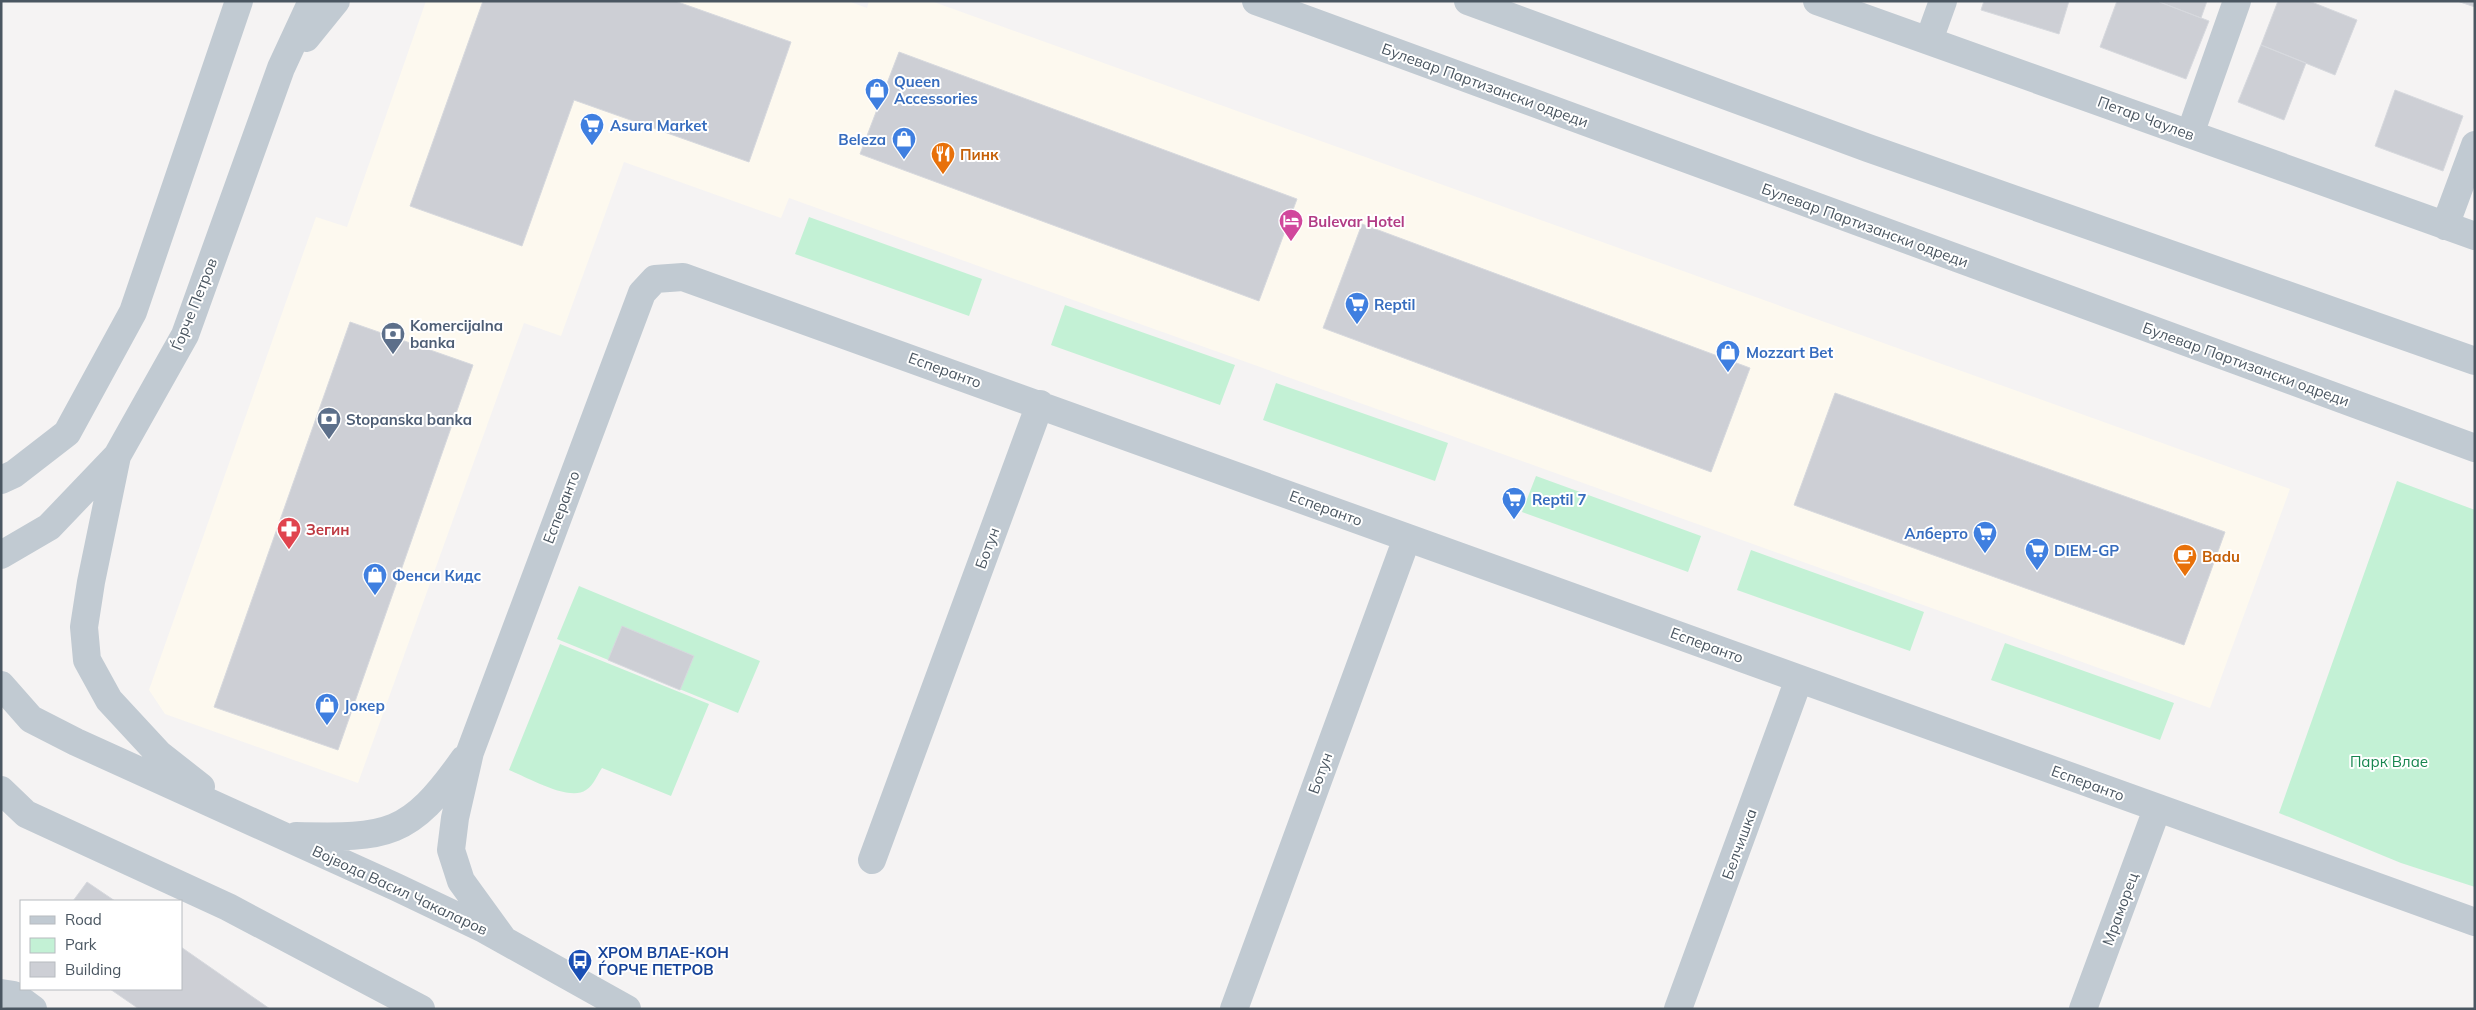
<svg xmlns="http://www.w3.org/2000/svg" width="2476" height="1010" font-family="Mulish,sans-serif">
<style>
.commercial{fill:#fdf9ef}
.green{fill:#c3f1d5}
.building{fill:#cdcfd5;stroke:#d7d9de}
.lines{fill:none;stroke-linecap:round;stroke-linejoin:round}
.minor{stroke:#c1cad2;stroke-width:28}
.labels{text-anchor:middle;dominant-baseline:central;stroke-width:4;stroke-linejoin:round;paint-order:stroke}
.shop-label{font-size:15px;font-weight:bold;fill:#366cbe;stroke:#fff;text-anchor:start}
.street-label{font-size:15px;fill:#4a5661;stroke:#fff}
.food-label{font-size:15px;font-weight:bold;fill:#c56008;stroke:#fff;text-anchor:start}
.hotel-label{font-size:15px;font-weight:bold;fill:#b23c85;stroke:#fff;text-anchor:start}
.service-label{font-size:15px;font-weight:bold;fill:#4e5e75;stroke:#fff;text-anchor:start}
.health-label{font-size:15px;font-weight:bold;fill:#be3a42;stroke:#fff;text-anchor:start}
.park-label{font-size:15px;fill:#17864f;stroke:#fff}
.transit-label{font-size:15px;font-weight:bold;fill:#164399;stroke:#fff;text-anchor:start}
</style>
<rect width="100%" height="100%" fill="#f5f3f3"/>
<!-- commercial -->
<path class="commercial" d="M 426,1 L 848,1 L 867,8 L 869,1 L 931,1 L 2290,489 L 2210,708 L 789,198 L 781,218 L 624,162 L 561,336 L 524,323 L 358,783 L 165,714 L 149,690 L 316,217 L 347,227 Z"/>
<!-- green -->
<path class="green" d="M 809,217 L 982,279 L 969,316 L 795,254 Z
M 1065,305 L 1235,365 L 1220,405 L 1051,345 Z
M 1276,383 L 1448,443 L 1435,481 L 1263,420 Z
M 1536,476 L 1701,536 L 1688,572 L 1522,512 Z
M 2397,481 L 2475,510 L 2475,887 L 2401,863 L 2279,813 Z
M 1751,550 L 1924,612 L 1910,651 L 1737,590 Z
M 579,586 L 760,661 L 738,713 L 557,639 Z
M 2005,643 L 2174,703 L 2160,740 L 1991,680 Z
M 560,644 L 709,704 L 671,796 L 602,768 C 597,775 594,785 586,790 C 569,802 527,777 509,770 Z"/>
<!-- building -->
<path class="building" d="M 483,1 L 675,1 L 791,42 L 749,162 L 574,100 L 522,246 L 410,206 Z
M 1984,1 L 2069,1 L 2059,34 L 1981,10 Z
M 2117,1 L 2157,1 L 2209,21 L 2186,79 L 2100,47 Z
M 2157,1 L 2207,1 L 2201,18 Z
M 2278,1 L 2309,1 L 2357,20 L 2335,75 L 2261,45 Z
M 2457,1 L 2475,1 L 2475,7 Z
M 2261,45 L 2306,63 L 2284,120 L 2238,102 Z
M 899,52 L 1297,199 L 1259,301 L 860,154 Z
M 2395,90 L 2463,116 L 2443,171 L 2375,146 Z
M 1362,224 L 1750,368 L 1711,472 L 1323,328 Z
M 350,322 L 473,365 L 338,750 L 214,707 Z
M 1835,393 L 2225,532 L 2184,645 L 1794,505 Z
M 622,626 L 694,656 L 680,690 L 608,660 Z
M 87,882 L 115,901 L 73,901 Z
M 181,947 L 270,1009 L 139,1009 L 110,989 L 181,989 Z"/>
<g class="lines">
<!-- minor -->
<path class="minor" d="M 1256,1 L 2475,448
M 1468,1 L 1868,148 L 2475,361
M 1817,1 L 2475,236
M 306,38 L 336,1
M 1929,40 L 1943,1
M 2190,134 L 2237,1
M 2445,226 L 2475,145
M 117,456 L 91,582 L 84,627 L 87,660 L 109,700 L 159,754 L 201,787
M 1,480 L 14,474 L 67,433 L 133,312 L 239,1
M 1,555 L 49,527 L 117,456 L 185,335 L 281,68 L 312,1
M 1,685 L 31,719 L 76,742 L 396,887 L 482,928 L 627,1009
M 1,790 L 26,814 L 228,907 L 421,1009
M 296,836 C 388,838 409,837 464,759
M 872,860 L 1040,404
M 503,939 L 461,881 L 451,850 L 455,818 L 470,752 L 642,293 L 655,279 L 683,277 L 2475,922
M 1,993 L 14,995 L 33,1009
M 1234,1009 L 1407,538
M 1678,1009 L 1799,679
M 2083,1009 L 2157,809"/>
</g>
<!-- icons -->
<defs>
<symbol id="shop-pin" viewBox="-11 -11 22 30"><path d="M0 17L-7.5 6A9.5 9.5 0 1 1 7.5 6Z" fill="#3f7fe0" stroke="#fff"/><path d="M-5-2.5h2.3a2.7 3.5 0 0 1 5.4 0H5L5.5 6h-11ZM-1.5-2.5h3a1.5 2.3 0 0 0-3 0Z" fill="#fff"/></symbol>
<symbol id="supermarket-pin" viewBox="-11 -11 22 30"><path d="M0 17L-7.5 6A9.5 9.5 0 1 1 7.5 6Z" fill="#3f7fe0" stroke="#fff"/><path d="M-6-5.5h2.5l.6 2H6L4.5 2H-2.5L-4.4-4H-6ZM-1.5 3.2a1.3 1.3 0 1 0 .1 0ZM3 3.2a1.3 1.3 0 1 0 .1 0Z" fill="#fff"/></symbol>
<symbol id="restaurant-pin" viewBox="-11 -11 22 30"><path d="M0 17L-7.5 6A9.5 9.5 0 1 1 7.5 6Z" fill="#e8710a" stroke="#fff"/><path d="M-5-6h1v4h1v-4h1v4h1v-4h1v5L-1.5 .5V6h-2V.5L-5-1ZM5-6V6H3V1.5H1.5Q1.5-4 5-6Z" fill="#fff"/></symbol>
<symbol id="hotel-pin" viewBox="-11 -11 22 30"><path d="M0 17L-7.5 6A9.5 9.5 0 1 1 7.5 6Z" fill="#d1479c" stroke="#fff"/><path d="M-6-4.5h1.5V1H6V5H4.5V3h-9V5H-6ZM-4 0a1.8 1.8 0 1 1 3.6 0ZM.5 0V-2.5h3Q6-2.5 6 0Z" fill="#fff"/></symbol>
<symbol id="bank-pin" viewBox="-11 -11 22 30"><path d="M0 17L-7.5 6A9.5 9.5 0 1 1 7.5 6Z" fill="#5c6f8a" stroke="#fff"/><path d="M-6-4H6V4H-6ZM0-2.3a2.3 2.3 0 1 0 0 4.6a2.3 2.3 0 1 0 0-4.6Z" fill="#fff"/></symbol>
<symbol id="pharmacy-pin" viewBox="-11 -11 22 30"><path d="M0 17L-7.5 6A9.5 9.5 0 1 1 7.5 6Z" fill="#e0444e" stroke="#fff"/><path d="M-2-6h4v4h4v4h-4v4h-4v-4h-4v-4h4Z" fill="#fff"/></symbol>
<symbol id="cafe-pin" viewBox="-11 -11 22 30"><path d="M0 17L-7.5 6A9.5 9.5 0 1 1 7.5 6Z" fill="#e8710a" stroke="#fff"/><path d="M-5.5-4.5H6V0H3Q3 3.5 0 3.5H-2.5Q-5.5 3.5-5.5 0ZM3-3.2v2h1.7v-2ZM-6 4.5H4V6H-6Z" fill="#fff"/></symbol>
<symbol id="bus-pin" viewBox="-11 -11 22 30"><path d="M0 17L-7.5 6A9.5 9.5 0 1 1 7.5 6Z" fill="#1a4fb4" stroke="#fff"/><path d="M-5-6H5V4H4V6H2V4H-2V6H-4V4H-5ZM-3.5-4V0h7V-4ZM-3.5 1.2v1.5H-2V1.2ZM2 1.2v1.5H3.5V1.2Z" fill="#fff"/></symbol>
</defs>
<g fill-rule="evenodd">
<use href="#shop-pin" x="863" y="76" width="28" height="38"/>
<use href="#supermarket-pin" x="578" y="111" width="28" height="38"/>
<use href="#shop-pin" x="890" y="125" width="28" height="38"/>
<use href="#restaurant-pin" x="929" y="140" width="28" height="38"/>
<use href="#hotel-pin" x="1277" y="207" width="28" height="38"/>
<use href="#supermarket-pin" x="1343" y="290" width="28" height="38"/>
<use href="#bank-pin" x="379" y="320" width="28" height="38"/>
<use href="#shop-pin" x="1714" y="338" width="28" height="38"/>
<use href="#bank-pin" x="315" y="405" width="28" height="38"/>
<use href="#supermarket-pin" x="1500" y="485" width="28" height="38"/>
<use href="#pharmacy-pin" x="275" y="515" width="28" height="38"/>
<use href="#supermarket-pin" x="1971" y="519" width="28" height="38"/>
<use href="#supermarket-pin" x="2023" y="536" width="28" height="38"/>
<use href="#cafe-pin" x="2171" y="542" width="28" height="38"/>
<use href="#shop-pin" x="361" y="561" width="28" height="38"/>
<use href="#shop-pin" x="313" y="691" width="28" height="38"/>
<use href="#bus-pin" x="566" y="947" width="28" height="38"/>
</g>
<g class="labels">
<!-- shop labels -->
<g class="shop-label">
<text x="894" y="81">Queen<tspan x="894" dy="17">Accessories</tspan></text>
<text x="610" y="125">Asura Market</text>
<text x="886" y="139" text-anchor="end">Beleza</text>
<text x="1374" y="304">Reptil</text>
<text x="1746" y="352">Mozzart Bet</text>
<text x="1532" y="499">Reptil 7</text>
<text x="1968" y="533" text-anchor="end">Алберто</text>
<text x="2054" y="550">DIEM-GP</text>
<text x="392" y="575">Фенси Кидс</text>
<text x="344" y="705">Јокер</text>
</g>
<!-- street labels -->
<g class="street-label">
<text transform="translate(1485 85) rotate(20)">Булевар Партизански одреди</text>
<text transform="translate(2146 118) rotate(20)">Петар Чаулев</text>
<text transform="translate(1865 225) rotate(20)">Булевар Партизански одреди</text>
<text transform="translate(194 304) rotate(-68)">Ѓорче Петров</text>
<text transform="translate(2246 364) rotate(20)">Булевар Партизански одреди</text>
<text transform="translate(945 370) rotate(20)">Есперанто</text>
<text transform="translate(561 507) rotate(-69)">Есперанто</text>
<text transform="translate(1326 508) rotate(20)">Есперанто</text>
<text transform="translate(987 548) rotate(-70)">Ботун</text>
<text transform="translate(1707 645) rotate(20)">Есперанто</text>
<text transform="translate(1320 773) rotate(-70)">Ботун</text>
<text transform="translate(2088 783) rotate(20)">Есперанто</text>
<text transform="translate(1739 844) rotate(-70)">Белчишка</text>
<text transform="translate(400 890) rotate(25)">Војвода Васил Чакаларов</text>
<text transform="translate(2120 909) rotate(-70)">Мраморец</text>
</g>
<!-- food labels -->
<g class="food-label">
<text x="960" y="154">Пинк</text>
<text x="2202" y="556">Badu</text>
</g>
<!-- hotel labels -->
<g class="hotel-label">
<text x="1308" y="221">Bulevar Hotel</text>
</g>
<!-- service labels -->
<g class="service-label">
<text x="410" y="325">Komercijalna<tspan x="410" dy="17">banka</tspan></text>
<text x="346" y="419">Stopanska banka</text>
</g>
<!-- health labels -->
<g class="health-label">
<text x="306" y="529">Зегин</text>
</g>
<!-- park labels -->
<g class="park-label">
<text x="2389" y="761">Парк Влае</text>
</g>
<!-- transit labels -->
<g class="transit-label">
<text x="598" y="952">ХРОМ ВЛАЕ-КОН<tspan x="598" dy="17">ЃОРЧЕ ПЕТРОВ</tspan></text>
</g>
</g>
<!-- border -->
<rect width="2476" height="1010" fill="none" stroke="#4a5661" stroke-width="5"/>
<!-- legend -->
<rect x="20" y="900" width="162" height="90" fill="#ffffff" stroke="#b7bbc0"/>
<rect x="30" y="916" width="25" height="8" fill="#c1cad2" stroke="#b7bbc0"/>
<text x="65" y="925" font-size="15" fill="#4a5661">Road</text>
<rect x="30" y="938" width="25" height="15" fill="#c3f1d5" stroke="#b7bbc0"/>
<text x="65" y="950" font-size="15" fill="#4a5661">Park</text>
<rect x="30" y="962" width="25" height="15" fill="#cdcfd5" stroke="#b7bbc0"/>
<text x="65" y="975" font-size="15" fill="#4a5661">Building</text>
</svg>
